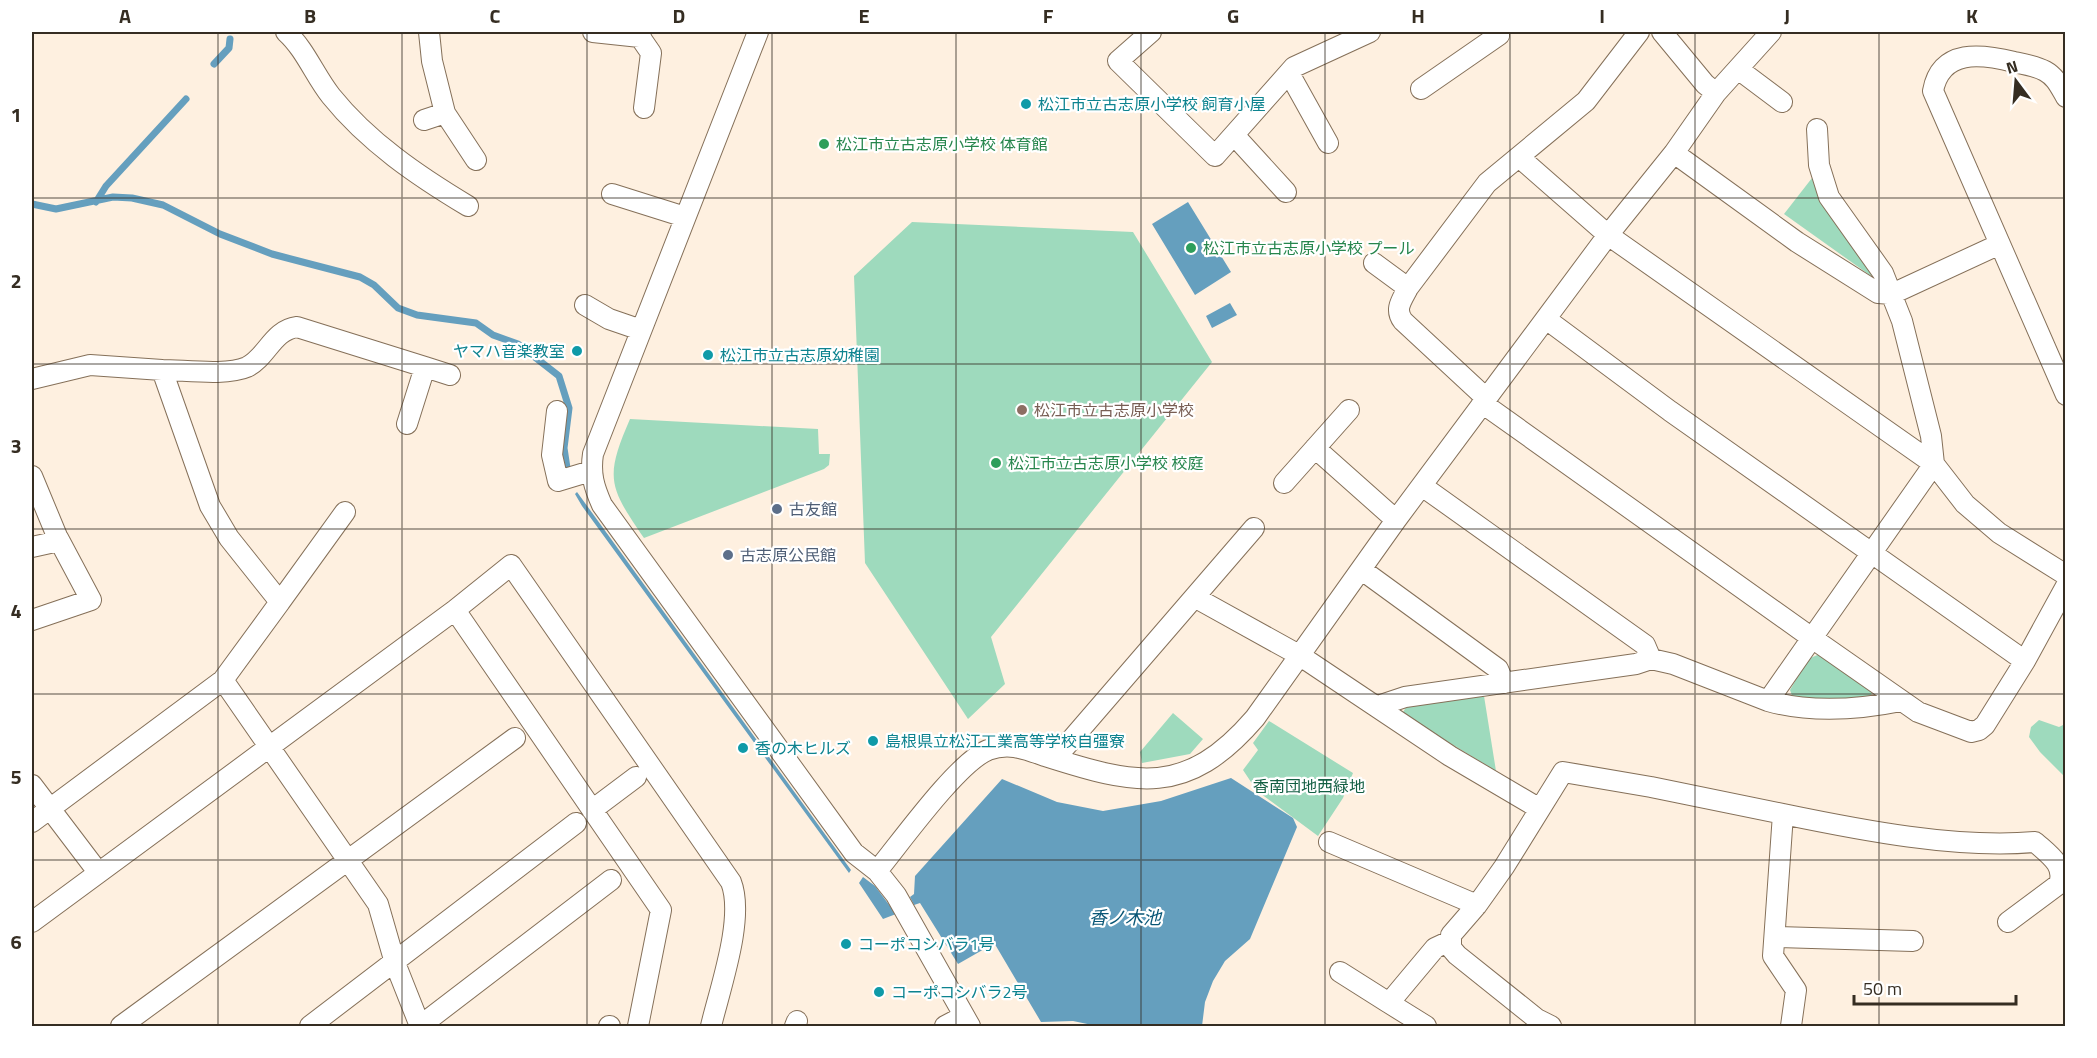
<svg xmlns="http://www.w3.org/2000/svg" width="2097" height="1058" font-family="'Titillium Web','Noto Sans JP',sans-serif">
<style>
.green{fill:#9edabd}
.water{fill:#659fbe}
.lines{fill:none;stroke-linecap:round;stroke-linejoin:round}
.stream{stroke:#659fbe;stroke-width:7}
.street-casing{stroke:#857059;stroke-width:22}
.street{stroke:#fff;stroke-width:20}
.grid{fill:none;stroke:#352d22;stroke-width:1.5;stroke-opacity:0.55}
.culture-dot{fill:#0f9aa8;stroke:#fff;stroke-width:2}
.leisure-dot{fill:#2e9e5b;stroke:#fff;stroke-width:2}
.education-dot{fill:#8d6e63;stroke:#fff;stroke-width:2}
.service-dot{fill:#5c6f8a;stroke:#fff;stroke-width:2}
.labels{text-anchor:middle;dominant-baseline:central;stroke-width:4.5;stroke-linejoin:round;paint-order:stroke}
.culture-label{font-size:16px;fill:#0d838f;stroke:#fff;text-anchor:start}
.leisure-label{font-size:16px;fill:#27864d;stroke:#fff;text-anchor:start}
.education-label{font-size:16px;fill:#785e54;stroke:#fff;text-anchor:start}
.service-label{font-size:16px;fill:#4e5e75;stroke:#fff;text-anchor:start}
.park-label{font-size:16px;fill:#135f43;stroke:#fff}
.water-label{font-size:18px;font-style:italic;fill:#095676;stroke:#fff}
.neatline{fill:none;stroke:#352d22;stroke-width:2}
.grid-label{font-size:20px;text-anchor:middle;font-weight:bold;fill:#352d22}
</style>
<rect width="100%" height="100%" fill="#fef0e0"/>
<!-- green -->
<path class="green" d="M 1812,178 L 1819,198 L 1876,271 L 1871,276 L 1784,214 Z
M 912,222 L 1133,232 L 1212,362 L 991,637 L 1005,684 L 968,719 L 865,563 L 854,276 Z
M 630,419 L 818,429 L 819,454 L 830,454 L 829,465 L 824,469 L 644,538 C 608,486 605,477 630,419 Z
M 1822,653 L 1873,689 L 1870,699 L 1794,701 L 1790,690 L 1808,659 Z
M 1484,696 L 1496,771 L 1402,714 L 1406,707 Z
M 1173,713 L 1203,739 L 1190,754 L 1142,763 L 1140,752 Z
M 2039,720 L 2059,727 L 2065,724 L 2065,777 L 2040,752 L 2029,737 L 2031,727 Z
M 1269,721 L 1353,773 L 1343,798 L 1318,836 L 1257,791 L 1243,770 L 1258,750 L 1253,743 Z"/>
<!-- water -->
<path class="water" d="M 1188,202 L 1231,272 L 1195,295 L 1152,224 Z
M 1230,303 L 1237,315 L 1212,328 L 1206,316 Z
M 577,492 L 851,870 L 849,873 L 582,506 L 575,494 Z
M 1231,778 L 1293,818 L 1297,827 L 1250,939 L 1225,961 L 1213,981 L 1205,1002 L 1202,1026 L 1097,1026 L 1073,1021 L 1041,1022 L 996,946 L 993,944 L 958,964 L 920,903 L 914,905 L 910,897 L 914,894 L 915,876 L 1002,779 L 1057,802 L 1103,811 L 1161,801 Z
M 863,877 L 875,886 L 896,914 L 883,919 L 859,883 Z"/>
<g class="lines">
<!-- stream -->
<path class="stream" d="M 214,64 L 229,48 L 230,39
M 96,202 L 106,186 L 186,99
M 32,204 L 56,209 L 113,197 L 132,198 L 163,205 L 220,234 L 272,254 L 360,277 L 374,285 L 398,308 L 417,315 L 476,323 L 493,335 L 518,344 L 559,376 L 569,408 L 564,448 L 567,468"/>
<defs>
<path id="street" d="M 286,32 C 305,49 315,76 331,96 C 368,142 418,176 468,206
M 429,32 L 432,61 L 445,113 L 476,160
M 593,32 L 640,37 L 641,32
M 758,32 L 593,454 C 590,474 594,487 602,505 L 854,853 L 877,871 L 896,895 L 970,1026
M 1151,32 L 1118,61 L 1215,156 L 1294,67 L 1370,32
M 1662,32 L 1705,84 L 1716,93
M 640,37 L 651,53 L 644,108
M 1738,69 L 1782,102
M 1289,73 L 1328,143
M 1421,89 L 1499,35 L 1498,32
M 2066,97 C 2060,87 2056,77 2045,71 C 2036,66 2024,64 2014,62 C 1982,54 1941,48 1933,91 L 2066,395
M 424,120 L 445,113
M 1817,129 L 1819,165 L 1829,197 L 1883,273 L 1902,321 L 1931,436 L 1934,464 L 1812,638 L 1918,712 L 1971,732 L 1979,730 L 1985,725 L 2025,661
M 1234,135 L 1286,192
M 1674,153 L 1797,242 L 1878,293 L 1892,294 L 2000,244
M 1519,157 L 1608,235 L 1934,464 L 1965,504 L 1999,533 L 2066,575
M 612,194 L 685,217
M 1374,263 L 1408,288
M 585,305 L 609,319 L 641,330
M 1546,319 L 1670,411 L 2025,661 L 2066,586
M 425,367 L 450,375
M 162,370 C 184,370 227,376 247,367 C 267,357 273,330 297,327 L 425,367 L 407,424
M 32,379 L 90,365 L 162,370 L 210,506 L 229,538 L 280,602 L 223,680 L 378,904 L 395,963 L 420,1026
M 1486,398 L 1403,321 C 1394,309 1402,300 1408,288 L 1487,183 L 1586,101 L 1639,32
M 1482,403 L 1812,638 L 1768,701 C 1811,713 1857,710 1901,701
M 557,411 L 552,455 L 558,481 L 591,471
M 1315,448 L 1396,520
M 32,476 L 59,541 L 32,547
M 1284,483 L 1349,410
M 1422,486 L 1645,645 L 1651,659
M 1362,570 L 1498,669 L 1504,683
M 1196,598 L 1299,655 L 1450,756 L 1540,809
M 280,602 L 345,512
M 455,610 L 661,910 L 638,1026
M 32,620 L 91,600 L 58,538
M 1378,706 L 1405,697 L 1636,664 L 1651,659 L 1673,664 L 1768,701
M 1065,747 L 1254,528
M 32,785 L 98,872
M 592,810 L 636,777
M 32,822 L 223,680
M 1329,842 L 1477,905
M 877,871 C 901,842 957,763 988,750 C 1009,742 1025,749 1045,756 C 1136,785 1186,798 1255,718 L 1396,520 L 1608,235 L 1674,153 L 1716,93 L 1771,32
M 32,922 L 455,610 L 511,565 L 731,882 C 745,918 720,988 711,1026
M 1775,937 L 1913,941
M 1340,972 L 1389,1003
M 121,1026 L 515,738
M 310,1026 L 576,823
M 420,1026 L 611,880
M 609,1026 L 610,1026
M 795,1026 L 797,1021
M 945,1026 L 964,1016
M 1426,1026 L 1389,1003 L 1435,948 L 1450,941
M 1551,1026 L 1537,1019 L 1457,955 L 1451,948 L 1451,935 L 1477,905 L 1504,867 L 1563,772 L 1651,787 L 1783,814
M 1791,1026 L 1796,990 L 1773,956 L 1783,814 C 1860,830 1957,849 2035,842 C 2048,854 2066,865 2059,884 L 2008,922"/>
</defs>
<!-- street casing -->
<use href="#street" class="street-casing"/>
<!-- street -->
<use href="#street" class="street"/>
</g>
<!-- grid -->
<path class="grid" d="M 218,32 L 218,1026M 402,32 L 402,1026M 587,32 L 587,1026M 772,32 L 772,1026M 956,32 L 956,1026M 1141,32 L 1141,1026M 1325,32 L 1325,1026M 1510,32 L 1510,1026M 1695,32 L 1695,1026M 1879,32 L 1879,1026M 32,198 L 2066,198M 32,364 L 2066,364M 32,529 L 2066,529M 32,694 L 2066,694M 32,860 L 2066,860"/>
<!-- markers -->
<g class="culture-dot">
<circle cx="1026" cy="104" r="6"/>
<circle cx="577" cy="351" r="6"/>
<circle cx="708" cy="355" r="6"/>
<circle cx="873" cy="741" r="6"/>
<circle cx="743" cy="748" r="6"/>
<circle cx="846" cy="944" r="6"/>
<circle cx="879" cy="992" r="6"/>
</g>
<g class="leisure-dot">
<circle cx="824" cy="144" r="6"/>
<circle cx="1191" cy="248" r="6"/>
<circle cx="996" cy="463" r="6"/>
</g>
<circle class="education-dot" cx="1022" cy="410" r="6"/>
<g class="service-dot">
<circle cx="777" cy="509" r="6"/>
<circle cx="728" cy="555" r="6"/>
</g>
<g class="labels">
<!-- culture labels -->
<g class="culture-label">
<text x="1038" y="104">松江市立古志原小学校 飼育小屋</text>
<text x="565" y="351" text-anchor="end">ヤマハ音楽教室</text>
<text x="720" y="355">松江市立古志原幼稚園</text>
<text x="885" y="741">島根県立松江工業高等学校自彊寮</text>
<text x="755" y="748">香の木ヒルズ</text>
<text x="858" y="944">コーポコシバラ1号</text>
<text x="891" y="992">コーポコシバラ2号</text>
</g>
<!-- leisure labels -->
<g class="leisure-label">
<text x="836" y="144">松江市立古志原小学校 体育館</text>
<text x="1203" y="248">松江市立古志原小学校 プール</text>
<text x="1008" y="463">松江市立古志原小学校 校庭</text>
</g>
<!-- education labels -->
<g class="education-label">
<text x="1034" y="410">松江市立古志原小学校</text>
</g>
<!-- service labels -->
<g class="service-label">
<text x="789" y="509">古友館</text>
<text x="740" y="555">古志原公民館</text>
</g>
<!-- park labels -->
<g class="park-label">
<text x="1309" y="786">香南団地西緑地</text>
</g>
<!-- water labels -->
<g class="water-label">
<text x="1125" y="917">香ノ木池</text>
</g>
</g>
<!-- border -->
<rect width="2097" height="1058" fill="none" stroke="#ffffff" stroke-width="66"/>
<!-- north arrow -->
<g transform="translate(2016 81) rotate(344)" stroke="#ffffff" stroke-width="4.5" paint-order="stroke">
<path d="M0-4.5L10 22L0 15L-10 22Z" fill="#352d22"/>
<text y="-9" font-size="16" font-weight="bold" text-anchor="middle" fill="#352d22">N</text>
</g>
<!-- scale -->
<path d="M1854 995v9h162v-9" fill="none" stroke="#352d22" stroke-width="3"/>
<text x="1863" y="995" font-size="18" fill="#352d22" stroke="#ffffff" stroke-width="4.5" paint-order="stroke">50 m</text>
<rect x="33" y="33" width="2031" height="992" class="neatline"/>
<g class="grid-label">
<text x="125" y="23">A</text>
<text x="310" y="23">B</text>
<text x="495" y="23">C</text>
<text x="679" y="23">D</text>
<text x="864" y="23">E</text>
<text x="1048" y="23">F</text>
<text x="1233" y="23">G</text>
<text x="1418" y="23">H</text>
<text x="1602" y="23">I</text>
<text x="1787" y="23">J</text>
<text x="1972" y="23">K</text>
<text x="16" y="122">1</text>
<text x="16" y="288">2</text>
<text x="16" y="453">3</text>
<text x="16" y="618">4</text>
<text x="16" y="784">5</text>
<text x="16" y="949">6</text>
</g>
</svg>
